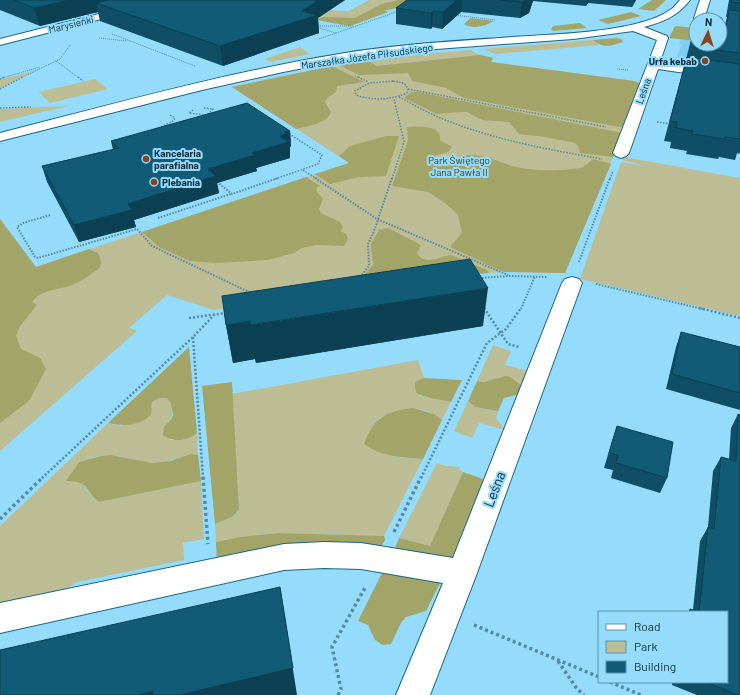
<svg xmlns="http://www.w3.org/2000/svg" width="740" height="695" font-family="Barlow,sans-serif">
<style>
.built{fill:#7fcef2}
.green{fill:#bcbd94}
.forest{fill:#a3a468}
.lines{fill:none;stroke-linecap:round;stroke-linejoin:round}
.minor-casing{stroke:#1b6683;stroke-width:2}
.path-far4{stroke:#5689a1;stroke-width:1;stroke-dasharray:1 1;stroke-linecap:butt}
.path-far3{stroke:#5689a1;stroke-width:1.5;stroke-dasharray:1.5 1.5;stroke-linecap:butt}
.path-far2{stroke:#5689a1;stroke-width:2;stroke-dasharray:1.5 1.5;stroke-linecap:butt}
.path-far1{stroke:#5689a1;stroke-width:2.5;stroke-dasharray:2 2;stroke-linecap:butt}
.path{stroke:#5689a1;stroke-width:3.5;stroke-dasharray:3 3;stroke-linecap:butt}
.minor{fill:#fff;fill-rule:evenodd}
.wall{fill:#0f4e65}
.shaded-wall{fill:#0c4053}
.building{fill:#115b76;stroke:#0c4053}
.poi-dot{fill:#89451a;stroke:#94dbfc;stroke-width:1.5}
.labels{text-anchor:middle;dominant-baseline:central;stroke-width:4;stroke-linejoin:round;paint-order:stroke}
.far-street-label{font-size:10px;fill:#0f2d3a;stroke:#94dbfc}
.far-poi-label{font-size:10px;font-weight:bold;fill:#0f2d3a;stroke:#94dbfc;text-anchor:start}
.far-park-label{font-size:10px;fill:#3e3e0e;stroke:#94dbfc}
.near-street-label{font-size:14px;fill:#0f2d3a;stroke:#94dbfc}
</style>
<rect width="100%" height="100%" fill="#94dbfc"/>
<!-- built -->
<path class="built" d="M 681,39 L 696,41 L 696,44 L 736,73 L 674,65 L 681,45 L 679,44 Z"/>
<!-- green -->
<path class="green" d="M 369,0 L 416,0 L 396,9 L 392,8 L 384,11 L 388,12 L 350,26 L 326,22 L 306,16 L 316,10 L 349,11 Z
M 593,40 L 599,45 L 495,54 L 483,49 Z
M 300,47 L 310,54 L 270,62 L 265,59 Z
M 471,50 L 477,54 L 493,58 L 491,62 L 634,81 L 622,133 L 613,157 L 565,273 L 504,272 L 431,277 L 213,310 L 167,295 L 129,328 L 137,331 L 0,451 L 0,292 L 36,267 L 349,163 L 232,87 C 311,68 390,56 471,50 Z
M 36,70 L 0,88 L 0,80 Z
M 95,79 L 108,89 L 50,103 L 39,92 Z
M 68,106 L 0,122 L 0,109 Z
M 624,157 L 740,178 L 740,316 L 580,279 L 621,162 L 646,166 L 622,160 Z
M 493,345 L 511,351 L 505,365 L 528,371 L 522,386 C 497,367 501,384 477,381 Z
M 418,360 L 424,378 L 415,382 L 420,396 L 441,399 L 451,402 L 442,420 C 422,403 399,407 377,420 L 397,457 L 423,459 L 384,536 L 279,533 L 240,537 L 216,542 L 215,524 L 232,517 L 239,510 L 232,394 Z
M 159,398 L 167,398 C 177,409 173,417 164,427 L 170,440 C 181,440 188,440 197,433 L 198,455 C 183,454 168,463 152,463 C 138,462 124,456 109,455 C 99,455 89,459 79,462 L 81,483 C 88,489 91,497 99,502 L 201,481 L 204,539 L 183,543 L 184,560 L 77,582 L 58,594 L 0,608 L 0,526 L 108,423 L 121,426 L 152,408 L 152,402 Z
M 468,401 L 475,407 L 498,411 L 496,418 L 505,430 L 479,423 L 472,438 L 454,431 Z
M 437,463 L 446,466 L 460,467 L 459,470 L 463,472 L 430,547 L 399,538 Z"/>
<!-- forest -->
<path class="forest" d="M 398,0 L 416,0 C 406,8 396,7 384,11 L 388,12 L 350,26 L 317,20 L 323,17 L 355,18 L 382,4 Z
M 652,0 L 666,0 L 654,11 L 638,9 Z
M 631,12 L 641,16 L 608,24 L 598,20 Z
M 471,18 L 494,21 C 484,26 474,30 464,24 Z
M 580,23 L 587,28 L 553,31 L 551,29 L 553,26 Z
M 675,26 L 696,28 L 696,41 L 669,38 Z
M 616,38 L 621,39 L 623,42 C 610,46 604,49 593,40 Z
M 481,55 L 493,58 L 491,62 L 634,81 L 642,84 L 625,126 L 619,127 L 464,98 L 446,88 L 412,81 L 408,73 L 359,75 L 339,65 L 367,60 L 377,66 Z
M 332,66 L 364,82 L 337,86 L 336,92 L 328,97 L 325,102 L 331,112 C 327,124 307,126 296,129 L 232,87 Z
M 412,92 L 418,92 L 622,133 L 613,157 L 580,153 L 578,146 L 575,143 L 545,137 L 519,134 L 509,122 L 482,120 L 467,112 L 460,112 L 437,114 L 406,99 L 405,97 Z
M 407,127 C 417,127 443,124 440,140 L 452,147 L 448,152 L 434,156 L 434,159 C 447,165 460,154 473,155 C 487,156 499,162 512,166 C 531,171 564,172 583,167 C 586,165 590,162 593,159 L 611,164 L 565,273 L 504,272 L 450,247 L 462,233 L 458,215 L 445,203 L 428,192 L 392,186 L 408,140 Z
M 386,136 L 399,136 L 386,176 L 359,177 L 330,184 L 315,174 L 349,163 L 339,156 L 350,146 Z
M 306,177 L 320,186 L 317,187 L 316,191 L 323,199 L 319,209 L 321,213 L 340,222 L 343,227 L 341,231 L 346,234 L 348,239 L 344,246 L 317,245 L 302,248 L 294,253 L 268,260 L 217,263 L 190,261 L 159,247 L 142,232 Z
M 0,219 L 36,267 L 89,249 L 98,253 L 101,261 L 100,268 C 91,274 82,281 72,285 C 58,290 42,289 32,302 L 37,305 L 20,326 L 16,336 L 21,349 L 40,358 L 46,369 L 29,401 L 0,423 Z
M 388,228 L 419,244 L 421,246 L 417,253 C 426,267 440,256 451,255 L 487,270 L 489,273 L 431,277 L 364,275 L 373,265 L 371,244 L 379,230 Z
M 189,347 L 197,433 C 187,441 174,443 163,435 L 164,427 L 172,418 L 173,414 L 171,404 L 167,398 L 159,398 L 152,402 L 151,415 C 137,427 125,426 108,423 Z
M 505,376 L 510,377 L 522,386 L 520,394 L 504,398 L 498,411 L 475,407 L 468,401 L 477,381 L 484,382 Z
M 424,378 L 462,380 L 451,402 C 444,400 419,397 416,392 C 415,390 415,385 415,382 Z
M 232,382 L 239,510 L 232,517 L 215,524 L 202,386 Z
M 413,408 L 434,414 L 442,420 L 423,459 C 403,457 381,457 364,444 C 374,418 385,411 413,408 Z
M 191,454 L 198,455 L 201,481 L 99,502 C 91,497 89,488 82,484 C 77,481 70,481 66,481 L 79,462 L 101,456 L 111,455 L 152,463 L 170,461 Z
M 463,472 L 486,480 L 454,558 L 444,561 L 393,553 L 399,538 L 430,546 Z
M 279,533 L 384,536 L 385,540 L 379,550 L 217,563 L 216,542 L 240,537 Z
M 384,569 L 441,581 L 426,611 L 406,617 L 401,623 L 391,644 L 383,645 L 375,640 L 368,625 L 358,621 Z"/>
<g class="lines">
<defs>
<path id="minor" d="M 154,0 L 170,0 L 168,2 L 0,45 L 0,39 Z
M 680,0 L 690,0 C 678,16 663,22 644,27 L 667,36 L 668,38 L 660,62 L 740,73 L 740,81 L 658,69 L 629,153 L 626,156 L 621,158 L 616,156 L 613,153 L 657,40 L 633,31 L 573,39 L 436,49 L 346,60 L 283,72 L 202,90 L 0,141 L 0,133 C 114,104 228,72 345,53 C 400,44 457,41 512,37 C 553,34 637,33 670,10 C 674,8 677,3 680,0 Z
M 700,0 L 710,0 L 705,16 L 721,18 L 722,20 L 721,22 L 720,20 L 695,20 L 694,18 Z
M 572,277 L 579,279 L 582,283 L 477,573 L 430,695 L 396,695 L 443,583 L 361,569 L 324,568 L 284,570 L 0,633 L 0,603 L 284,544 L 324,542 L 361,543 L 453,558 L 562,283 L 565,279 Z"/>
</defs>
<!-- minor casing -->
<use href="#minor" class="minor-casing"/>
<!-- path-far4 -->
<path class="path-far4" d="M 454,15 L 495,20
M 318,26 L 353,26
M 316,27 L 336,33
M 112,34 L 195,66
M 99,38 L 127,41
M 319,39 L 399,11
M 56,61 L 79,78
M 617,69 L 628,70
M 355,76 L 360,78
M 2,78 L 40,67
M 21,78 L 60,59 L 71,44"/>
<!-- path-far3 -->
<path class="path-far3" d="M 78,77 L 83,81
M 358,77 L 368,82
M 0,79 L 5,77
M 393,81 C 400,82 405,82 408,89 L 407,93 C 390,100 374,101 356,95 L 355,91 L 369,83 Z
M 0,89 L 23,77
M 408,89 L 606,127
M 399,97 C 416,106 433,116 451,122 C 499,141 552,150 602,159
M 0,108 L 31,107
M 204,108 L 213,109 L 207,115
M 193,110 L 189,113 L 206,115
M 657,122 L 672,124
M 163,129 L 161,127 L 173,121 L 175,118 L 170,115
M 303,170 L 317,179
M 275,179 L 318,164 L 322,155 L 288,133
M 392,179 L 404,142 L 394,99
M 610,179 L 613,171"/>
<!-- path-far2 -->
<path class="path-far2" d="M 315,178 L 377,219 L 508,275
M 217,182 L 232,194 L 278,178
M 50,215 L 23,223 L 17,227 L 35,257 L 38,258 L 137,229 L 152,246 L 251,293
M 158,218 L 231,194
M 579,262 L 610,178
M 360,277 L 369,266 L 368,244 L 374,231 L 392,178
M 479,278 L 509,276 L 548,277
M 596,284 L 703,309
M 484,308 L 485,309
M 521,309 L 535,276"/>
<!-- path-far1 -->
<path class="path-far1" d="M 484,308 L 508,344 L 519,347
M 699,308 L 740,318
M 189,318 L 226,313
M 193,337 L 203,478
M 42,478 L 193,337 L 215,314
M 421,478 L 487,343 L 506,329 L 521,308"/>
<!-- path -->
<path class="path" d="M 203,477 L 208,544
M 0,519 L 43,477
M 394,532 L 421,477
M 474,625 L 599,677
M 558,661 L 577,689 L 584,695
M 610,682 L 641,695
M 338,695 L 341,689 L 332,647 L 366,586"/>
<!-- minor -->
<use href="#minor" class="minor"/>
</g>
<!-- wall -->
<path class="wall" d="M 0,0 L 345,0 L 318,18 L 319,33 L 223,66 L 100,21 L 98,12 L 40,26 L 0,10 Z
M 407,0 L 636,0 L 632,7 L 588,3 L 586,6 L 533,1 L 529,13 L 520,18 L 461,12 L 442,29 L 432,27 L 431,29 L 396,24 L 396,8 Z
M 729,0 L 740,0 L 740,152 L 739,154 L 737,153 L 735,160 L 719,157 L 718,159 L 686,154 L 687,151 L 670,148 L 671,142 L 664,141 L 694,29 L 723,32 L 727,17 L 726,17 Z
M 290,131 L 291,146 L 290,147 L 290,158 L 256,168 L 257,171 L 217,183 L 219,193 L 134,220 L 136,227 L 79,242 L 47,182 L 42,166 L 113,150 L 111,141 Z
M 226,325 L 483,326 L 256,363 L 255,359 L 233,363 Z
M 681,332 L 740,347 L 740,410 L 666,389 L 676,347 Z
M 738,414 L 740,695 L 697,695 L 672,685 L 672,682 L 727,682 L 727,612 L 688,612 L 690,609 L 693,610 L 700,541 L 708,527 L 713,471 L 721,457 L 729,459 L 731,428 Z
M 617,426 L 667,478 L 660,493 L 611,478 L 613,470 L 604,468 L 612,441 Z"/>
<!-- shaded-wall -->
<path class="shaded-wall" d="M 70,0 L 148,0 L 96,3 L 98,12 L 40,26 L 34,8 Z
M 319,0 L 345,0 L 318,18 L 319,33 L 223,66 L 220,46 Z
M 457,0 L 462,0 L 461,12 L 442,29 L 443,12 Z
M 527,0 L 533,0 L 529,13 L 520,18 L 522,2 Z
M 587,0 L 589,0 L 588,3 L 586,6 Z
M 634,0 L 636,0 L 632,7 Z
M 433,11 L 432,27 L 431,29 L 431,13 Z
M 290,131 L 291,146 L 290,147 L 290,158 L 256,168 L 257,171 L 217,183 L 219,193 L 134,220 L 136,227 L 79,242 L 74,225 L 128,204 L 208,169 L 252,153 L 285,132 Z
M 488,288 L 483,326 L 256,363 L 250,325 Z
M 250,321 L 255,359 L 233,363 L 226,325 Z
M 280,587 L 297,695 L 180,695 Z
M 153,691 L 155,695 L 137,695 Z"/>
<!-- building -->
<path class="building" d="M 14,0 L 70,0 L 34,8 Z
M 109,0 L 319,0 L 302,11 L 318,15 L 220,46 L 96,3 Z
M 407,0 L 457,0 L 443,12 L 433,11 L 431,13 L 396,8 Z
M 499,0 L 527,0 L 522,2 Z
M 731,0 L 740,0 L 740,3 L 731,2 Z
M 729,10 L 740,11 L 740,53 L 690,47 L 694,29 L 696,29 L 696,44 L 720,44 L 720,32 L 725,33 Z
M 687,57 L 740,64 L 740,139 L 725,137 L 725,139 L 692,134 L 693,131 L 676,128 L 677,122 L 670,121 Z
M 247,103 L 290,131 L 285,132 L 287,133 L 280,136 L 289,142 L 252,153 L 255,155 L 208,169 L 216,176 L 128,204 L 132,210 L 74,225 L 42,166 L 119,148 L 111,141 Z
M 470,259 L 488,288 L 250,325 L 250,321 L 226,325 L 222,296 Z
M 681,332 L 740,347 L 740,393 L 672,374 Z
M 738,414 L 740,415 L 740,695 L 738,695 L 706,682 L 727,682 L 727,612 L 699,612 L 708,527 L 714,529 L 721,457 L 736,461 Z
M 617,426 L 673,442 L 667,478 L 616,463 L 618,455 L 609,453 Z
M 280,587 L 293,668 L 180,695 L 153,695 L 153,691 L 137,695 L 0,695 L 0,650 Z
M 690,609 L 699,612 L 690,612 Z"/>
<!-- markers -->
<g class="poi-dot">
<circle cx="705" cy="61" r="4"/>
<circle cx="146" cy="159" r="4"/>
<circle cx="154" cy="182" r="4"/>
</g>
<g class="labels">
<!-- far-street labels -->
<g class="far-street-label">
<text transform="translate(71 24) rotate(-14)">Marysieńki</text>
<text transform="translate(367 56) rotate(-8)">Marszałka Józefa Piłsudskiego</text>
<text transform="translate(643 91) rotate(-70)">Leśna</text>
</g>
<!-- far-poi labels -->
<g class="far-poi-label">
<text x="697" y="61" text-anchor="end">Urfa kebab</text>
<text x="154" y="153">Kancelaria<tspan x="154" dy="12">parafialna</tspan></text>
<text x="162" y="182">Plebania</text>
</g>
<!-- far-park labels -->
<g class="far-park-label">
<text x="459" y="160">Park Świętego<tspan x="459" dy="12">Jana Pawła II</tspan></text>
</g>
<!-- near-street labels -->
<g class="near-street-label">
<text transform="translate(494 489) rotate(-69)">Leśna</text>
</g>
</g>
<!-- legend -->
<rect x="598" y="611" width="130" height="72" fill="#94dbfc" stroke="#5f95ae"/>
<rect x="606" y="624" width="20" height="6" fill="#ffffff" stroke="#5f95ae"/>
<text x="634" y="631" font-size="12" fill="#0f2d3a">Road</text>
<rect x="606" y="641" width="20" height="12" fill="#bcbd94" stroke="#5f95ae"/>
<text x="634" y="651" font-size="12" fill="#0f2d3a">Park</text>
<rect x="606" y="661" width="20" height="12" fill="#115b76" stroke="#5f95ae"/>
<text x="634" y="671" font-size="12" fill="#0f2d3a">Building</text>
<!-- north arrow -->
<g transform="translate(708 32) rotate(4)"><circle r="19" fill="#94dbfc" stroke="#5f95ae"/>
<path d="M0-3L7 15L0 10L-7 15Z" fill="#89451a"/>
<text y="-6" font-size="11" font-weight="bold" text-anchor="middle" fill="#0f2d3a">N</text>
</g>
</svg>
